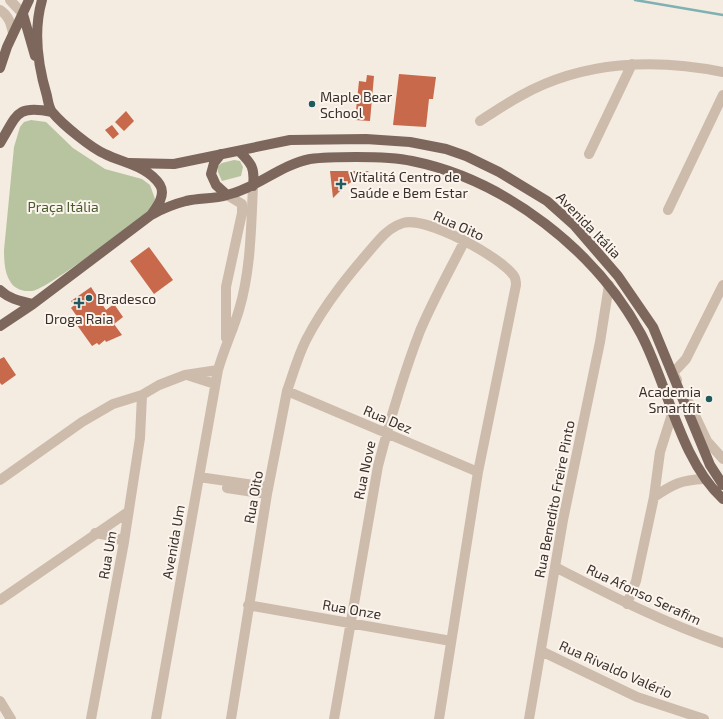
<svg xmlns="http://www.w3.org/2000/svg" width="723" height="719" font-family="'Exo 2',sans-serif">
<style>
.green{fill:#b8c4a0}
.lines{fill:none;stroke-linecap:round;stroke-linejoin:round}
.stream{stroke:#7fb0b2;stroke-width:2.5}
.building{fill:#c8694b}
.minor{stroke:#cdbbac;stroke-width:10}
.major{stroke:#7d675c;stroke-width:10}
.poi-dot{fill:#1f5a5e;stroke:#fbf5ee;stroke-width:1.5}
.labels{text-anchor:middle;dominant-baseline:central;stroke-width:4;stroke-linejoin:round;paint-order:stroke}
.poi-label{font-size:14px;fill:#3b302b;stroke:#fbf5ee;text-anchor:start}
.park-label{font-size:14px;fill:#4a5a2e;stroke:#fbf5ee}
.street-label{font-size:14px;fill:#3b302b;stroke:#fbf5ee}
</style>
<rect width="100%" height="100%" fill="#f4ebe1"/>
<!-- green -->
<path class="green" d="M 31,120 L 46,122 L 73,148 L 105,169 L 142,179 L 150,185 L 155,199 L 154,205 L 147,214 C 129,226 46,290 32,291 C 7,293 4,270 4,250 L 14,147 L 20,127 L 24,122 Z
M 234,160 L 240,161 L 243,167 L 241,176 L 222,181 L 218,172 L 218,166 L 222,163 Z"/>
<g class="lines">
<!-- stream -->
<path class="stream" d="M 635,0 L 723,15"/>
</g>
<!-- building -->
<path class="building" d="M 399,74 L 436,77 L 433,99 L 429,99 L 426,127 L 393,125 Z
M 367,75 L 374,76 L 370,121 L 355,120 L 359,81 L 366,82 Z
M 126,111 L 134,121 L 124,131 L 115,122 Z
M 112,125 L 119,134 L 113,139 L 105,130 Z
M 330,171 L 369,171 L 345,186 L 333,198 Z
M 149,247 L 173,280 L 154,294 L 130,261 Z
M 91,287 L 106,310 L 114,304 L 123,317 L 114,324 L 122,335 L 106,342 L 105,340 L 99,345 L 97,343 L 92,346 L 72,318 L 76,315 L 71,308 L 74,305 L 71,301 Z
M 4,357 L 16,375 L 2,385 L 0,383 L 0,359 Z"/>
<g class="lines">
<!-- minor -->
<path class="minor" d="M 10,0 L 23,14
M 0,10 C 9,16 11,24 13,33
M 480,121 C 494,112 507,103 522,95 C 583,61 655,58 723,72
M 589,154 L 632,64
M 668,210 L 723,95
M 226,338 L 226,287 L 242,213 L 242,204 L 227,195
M 187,375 L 215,384
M 677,380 L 673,373 L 686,359 L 723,285
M 287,391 L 478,472
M 689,403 L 707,441 L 723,459
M 199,477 L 268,487
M 0,480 L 82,422 L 113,404 L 142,395 L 159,385 L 185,375 L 218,370
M 227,488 L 267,494
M 654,497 C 673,484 681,480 704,479
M 95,533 L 112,536 L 124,542
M 555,567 C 610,595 664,623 723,643
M 0,600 L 128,512
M 627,604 L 636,581 L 654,497 L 660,452 L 673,411
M 248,605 L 451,641
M 541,651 L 637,697 L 704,719
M 0,701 L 11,719
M 91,719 L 124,542 L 140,438 L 142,395
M 156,719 L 218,370 C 224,349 233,330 239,310 C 251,270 251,227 253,186
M 231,719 L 267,494 L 287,391 C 293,374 298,356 306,340 C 325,303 351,272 378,241 C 384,234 393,226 403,223 C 426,216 501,257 514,276 C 516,279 516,282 516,285 L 478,472 L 439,719
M 334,719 L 378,466 C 390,420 403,375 420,331 C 433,300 450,270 465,240
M 529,719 L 563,520 L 600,342 L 609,285"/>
<!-- major -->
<path class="major" d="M 23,14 L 35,56
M 0,68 L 7,47 L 29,0
M 0,143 C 17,116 15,104 52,112
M 239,151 C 252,164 255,168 253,186
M 221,154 L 214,163 L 211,174 L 216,185 L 227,195
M 129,163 L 174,164 L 290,140 L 366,139 L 410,142 L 446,149 L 466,156 L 499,172 L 547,201 L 574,225 L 618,276 L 653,327 L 710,465 L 723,485
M 151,215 C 162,209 174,204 186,201 C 200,198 214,199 227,195 C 257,188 280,165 310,159 C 325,157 340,157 356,157 C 375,157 394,157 412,161 C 506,180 596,251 641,334 C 668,385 680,460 723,499
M 0,290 C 9,299 21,301 33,304
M 0,326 L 33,304 L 151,215 C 157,207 166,195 160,185 C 148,166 123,163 105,154 C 91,148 62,124 53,113 C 49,109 48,101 47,96 C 38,66 33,31 42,0"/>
</g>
<!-- markers -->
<g class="poi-dot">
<circle cx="312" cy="104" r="4"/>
<path d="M339 178h4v4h4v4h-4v4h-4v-4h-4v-4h4z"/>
<circle cx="89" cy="298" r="4"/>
<path d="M77 297h4v4h4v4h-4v4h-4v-4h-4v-4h4z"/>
<circle cx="709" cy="399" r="4"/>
</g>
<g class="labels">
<!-- poi labels -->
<g class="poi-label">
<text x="320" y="96">Maple Bear<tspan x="320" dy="16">School</tspan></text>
<text x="350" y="176">Vitalitá Centro de<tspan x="350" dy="16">Saúde e Bem Estar</tspan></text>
<text x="97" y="298">Bradesco</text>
<text x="79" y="318" text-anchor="middle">Droga Raia</text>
<text x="701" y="391" text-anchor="end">Academia<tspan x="701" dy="16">Smartfit</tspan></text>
</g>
<!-- park labels -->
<g class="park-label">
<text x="63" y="206">Praça Itália</text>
</g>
<!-- street labels -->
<g class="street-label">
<text transform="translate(459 225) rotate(24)">Rua Oito</text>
<text transform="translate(589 225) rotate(46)">Avenida Itália</text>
<text transform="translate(388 419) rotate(23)">Rua Dez</text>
<text transform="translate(364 470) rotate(-78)">Rua Nove</text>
<text transform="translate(253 497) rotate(-80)">Rua Oito</text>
<text transform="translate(554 499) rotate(-79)">Rua Benedito Freire Pinto</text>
<text transform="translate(173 542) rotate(-80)">Avenida Um</text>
<text transform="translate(107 555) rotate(-80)">Rua Um</text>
<text transform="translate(644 594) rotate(25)">Rua Afonso Serafim</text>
<text transform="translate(352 609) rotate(10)">Rua Onze</text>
<text transform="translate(616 669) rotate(24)">Rua Rivaldo Valério</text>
</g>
</g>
</svg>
